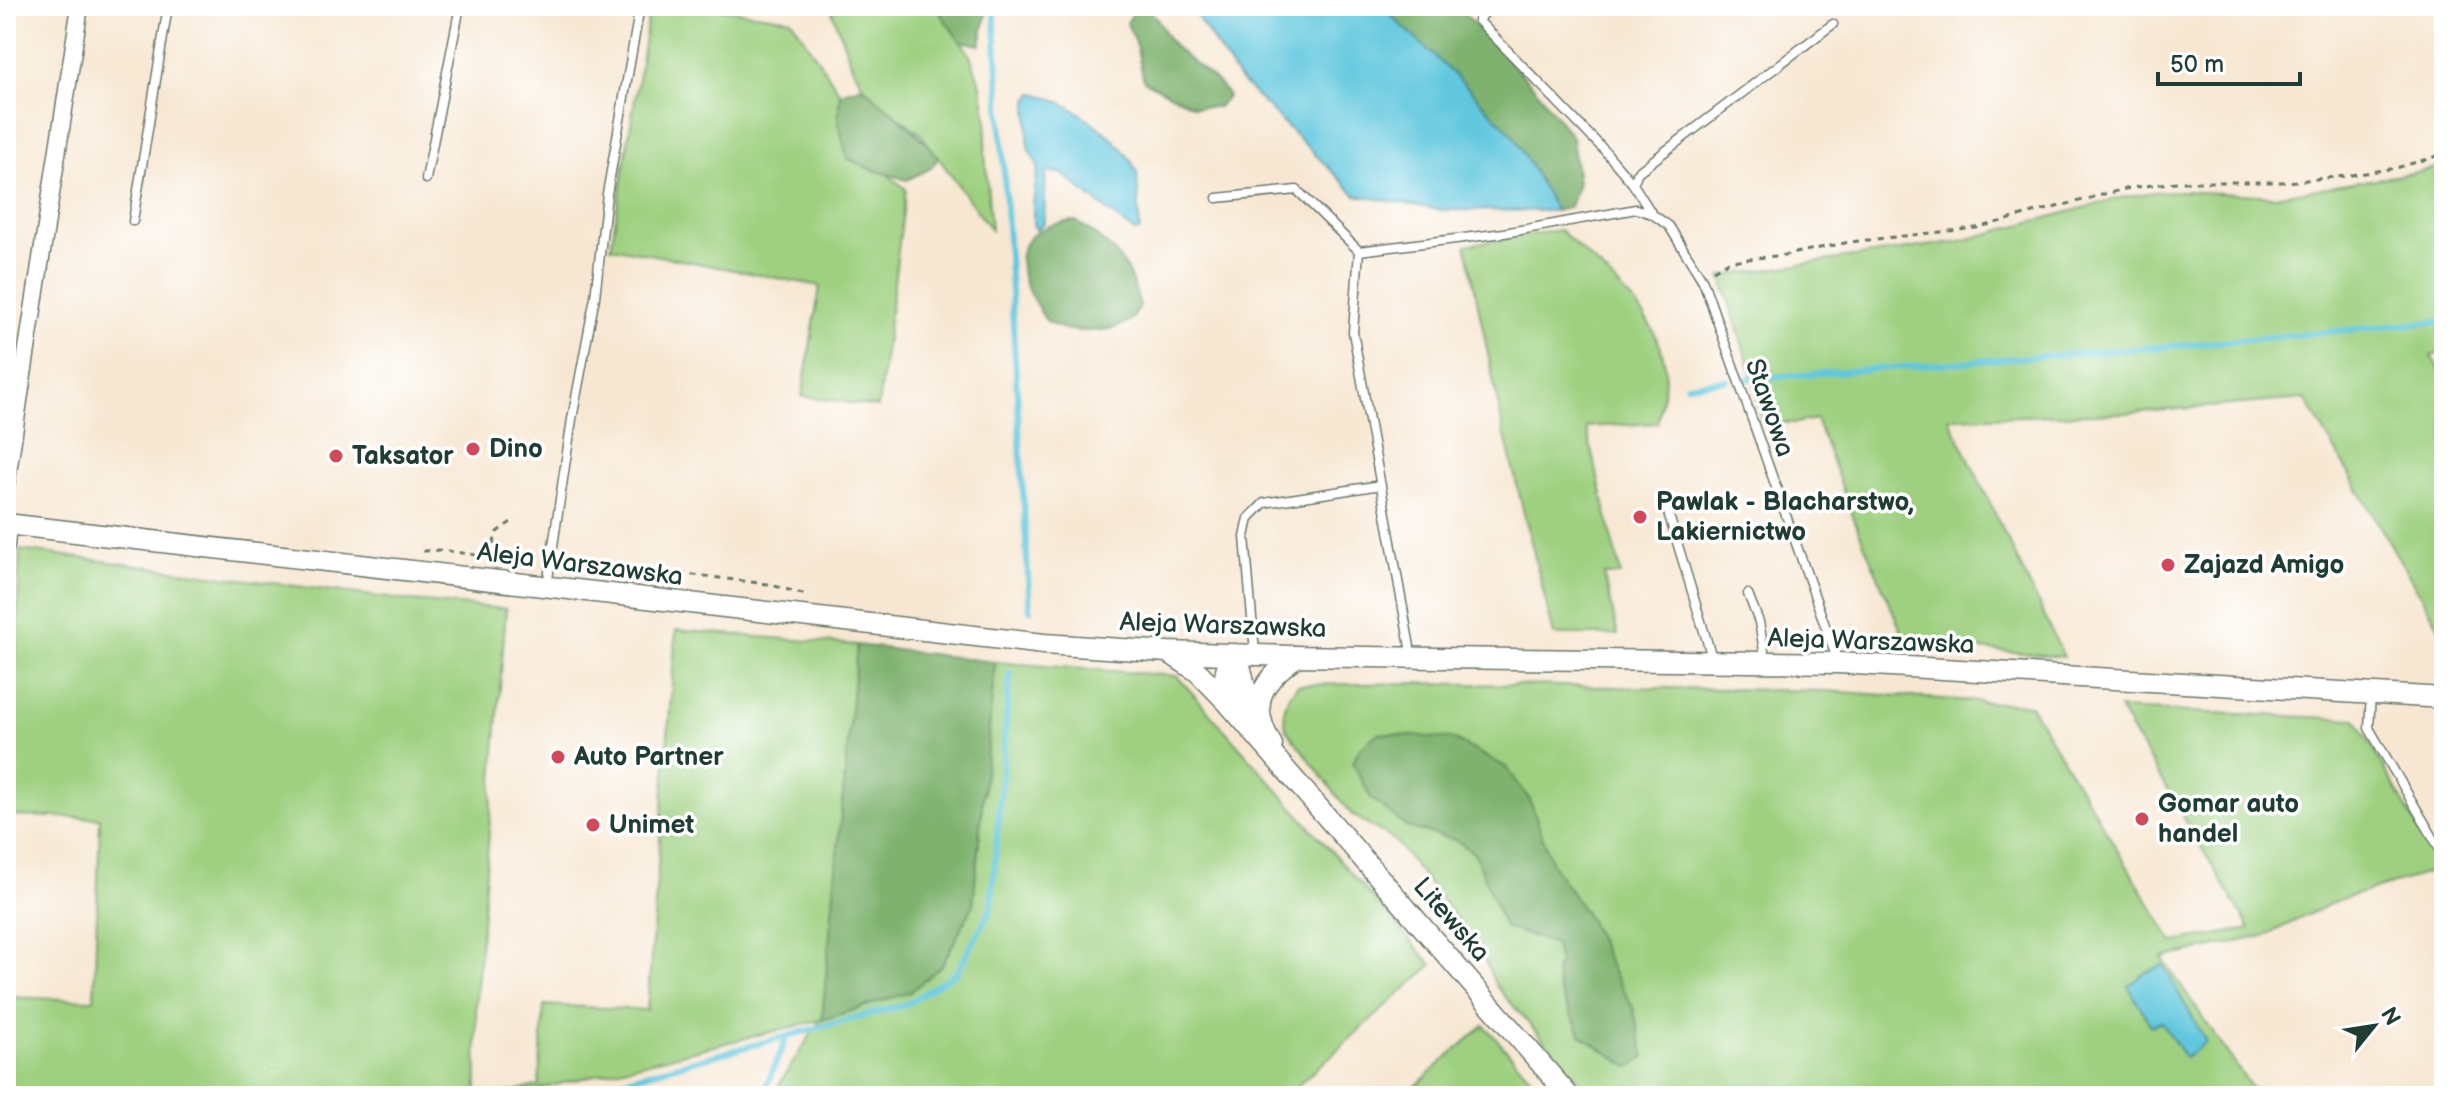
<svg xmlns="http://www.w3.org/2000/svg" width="2450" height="1102" font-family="'Balsamiq Sans',sans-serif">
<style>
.green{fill:#9ed080;stroke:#5e865a;stroke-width:2}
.forest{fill:#7eb26e;stroke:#4e7851;stroke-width:2}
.water{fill:#61c7de;stroke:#408289;stroke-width:2}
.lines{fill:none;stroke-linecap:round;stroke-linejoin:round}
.stream{stroke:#61c7de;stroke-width:6}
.service-casing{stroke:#6b786b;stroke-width:11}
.minor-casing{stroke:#6b786b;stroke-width:19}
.tertiary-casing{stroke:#6b786b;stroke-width:23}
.path{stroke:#6b786b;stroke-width:3;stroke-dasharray:6 6;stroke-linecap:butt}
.service{stroke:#fff;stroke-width:8}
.minor{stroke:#fff;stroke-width:16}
.tertiary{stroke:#fff;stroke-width:20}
.poi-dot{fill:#d1495b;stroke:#fff;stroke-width:3}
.labels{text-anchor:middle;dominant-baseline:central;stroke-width:7;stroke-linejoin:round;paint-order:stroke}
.street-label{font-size:26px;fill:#1f3d34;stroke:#fff}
.poi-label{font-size:26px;font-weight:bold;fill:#1f3d34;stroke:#fff;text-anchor:start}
</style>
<rect width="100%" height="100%" fill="#fff"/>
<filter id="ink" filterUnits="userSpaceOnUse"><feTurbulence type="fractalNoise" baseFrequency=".0125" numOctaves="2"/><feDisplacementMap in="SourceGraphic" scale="16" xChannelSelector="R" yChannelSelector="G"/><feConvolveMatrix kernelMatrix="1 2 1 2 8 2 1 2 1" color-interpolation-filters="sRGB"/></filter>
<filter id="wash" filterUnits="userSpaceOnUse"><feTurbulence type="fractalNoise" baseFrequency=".006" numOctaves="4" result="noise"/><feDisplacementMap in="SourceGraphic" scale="32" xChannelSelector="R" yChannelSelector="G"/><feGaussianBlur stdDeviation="1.8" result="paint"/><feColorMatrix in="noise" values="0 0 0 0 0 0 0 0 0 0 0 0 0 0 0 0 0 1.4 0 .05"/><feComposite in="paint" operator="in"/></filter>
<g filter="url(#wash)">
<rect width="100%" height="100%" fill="#f7e7d2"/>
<!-- green -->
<path class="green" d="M 650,6 L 699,6 L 791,19 L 840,93 L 838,120 L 867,168 L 887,174 L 906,189 L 878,407 L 802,396 L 820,286 L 611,247 Z
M 830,6 L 935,6 L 969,53 L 981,86 L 987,119 L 985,154 L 991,230 L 921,134 L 876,99 L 863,86 L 852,66 Z
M 2444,165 L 2444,352 L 2431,356 L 2444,377 L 2444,635 L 2305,399 L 2130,413 L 1949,418 L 2064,657 L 1906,642 L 1859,532 L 1816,419 L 1795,423 L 1762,422 L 1754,381 L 1721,276 L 1961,241 L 2120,198 L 2153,192 L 2184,191 L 2275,196 L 2429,170 Z
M 1560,230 C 1597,267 1660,313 1665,367 C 1667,384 1660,406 1657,423 L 1586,427 L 1621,575 L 1604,575 L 1618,635 L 1554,635 L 1503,428 L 1466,245 Z
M 20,550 L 411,601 L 506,609 L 476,1002 L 477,1096 L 6,1096 L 6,997 L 94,1000 L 100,818 L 9,816 Z
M 676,630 L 857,645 L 822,1019 L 973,906 L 995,662 L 1177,676 L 1432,965 L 1286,1096 L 772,1096 L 820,1020 L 510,1096 L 495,1096 L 539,1085 L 544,1005 L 647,1010 Z
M 1413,683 L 1826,691 L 2030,705 L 2173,942 L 2250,929 L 2119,709 L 2356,719 L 2441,869 L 2338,900 L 2264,936 L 2162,958 L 2257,1096 L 1592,1096 L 1496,986 L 1478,945 L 1394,840 L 1351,814 L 1286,729 L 1284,711 L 1289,695 L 1298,685 Z
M 1484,1025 L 1547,1096 L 1404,1096 Z"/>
<!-- forest -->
<path class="forest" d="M 935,6 L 988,6 L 980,45 L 960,41 Z
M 1137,6 C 1161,11 1159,29 1173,45 C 1190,63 1216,76 1228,96 L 1218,107 L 1195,107 L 1144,81 L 1136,44 L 1127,23 Z
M 1381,6 L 1457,6 L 1534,87 L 1572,137 L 1578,183 L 1570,207 L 1556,211 L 1513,135 L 1466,86 Z
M 863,86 C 889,113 916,127 938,158 L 931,168 L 907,180 L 867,168 L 847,158 L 838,120 L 840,93 Z
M 1076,221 C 1114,247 1129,261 1140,307 C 1137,312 1134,318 1129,321 C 1110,334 1063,335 1046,320 C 1041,315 1037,305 1033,299 C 1006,253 1024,225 1076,221 Z
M 857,645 L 995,662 L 973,906 L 942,965 L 910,992 L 822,1020 Z
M 1378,733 L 1453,739 L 1506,767 L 1530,800 L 1552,864 L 1591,922 L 1613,972 L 1633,1007 L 1645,1058 L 1629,1067 L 1582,1036 L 1560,993 L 1555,970 L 1559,963 L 1555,944 L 1504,927 L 1475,854 L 1456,840 L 1407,827 L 1371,798 L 1353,763 L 1359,749 Z"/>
<!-- water -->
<path class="water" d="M 1190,6 L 1381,6 L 1466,86 L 1513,135 L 1556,211 L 1441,210 L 1356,195 L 1238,78 Z
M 1034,93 C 1069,100 1123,139 1137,172 L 1140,231 L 1134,232 L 1061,173 L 1046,172 L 1044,223 L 1036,230 L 1033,224 L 1033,204 L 1038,166 L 1028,148 L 1028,100 Z
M 2163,965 L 2206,1042 L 2185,1058 L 2161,1021 L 2151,1026 L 2128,986 L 2145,973 Z"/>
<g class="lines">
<!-- stream -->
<path class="stream" d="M 994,6 L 1030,610
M 1745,379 L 2174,346 L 2444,321
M 1687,385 L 1727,380
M 563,1096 L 907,1004 L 957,972 L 991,909 L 1010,673
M 762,1096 L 787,1037"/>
</g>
</g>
<g filter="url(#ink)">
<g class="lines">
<defs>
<path id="service" d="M 1492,6 L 1478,20 L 1605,151 L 1633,184 L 1652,214 L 1669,226 L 1703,281 L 1838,662
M 426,179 L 460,6
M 1633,184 L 1638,172 L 1833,24
M 1217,198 L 1297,190 L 1359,251 L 1353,332 L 1412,658
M 133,221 L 168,6
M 1359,251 L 1504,233 L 1636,209 L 1652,214
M 1667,509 L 1713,661
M 547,586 L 572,419 L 595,297 L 607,194 L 640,6
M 1748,594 L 1759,622 L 1766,662
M 1255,653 L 1245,537 L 1249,518 L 1264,503 L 1381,485
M 2371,694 L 2369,728 L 2444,856"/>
<path id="minor" d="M 6,485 L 80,6
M 6,547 L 8,525"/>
<path id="tertiary" d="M 6,524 L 1044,644 L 1168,652 L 1289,656 L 1838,663 L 2444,698
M 1168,652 L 1198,672 L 1227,702 L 1569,1096
M 1235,654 C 1247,676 1242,698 1259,720
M 1231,705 C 1225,686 1220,670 1235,654
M 1272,745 C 1248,704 1260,682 1297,656"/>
</defs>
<!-- service casing -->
<use href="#service" class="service-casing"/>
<!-- minor casing -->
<use href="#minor" class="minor-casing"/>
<!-- tertiary casing -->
<use href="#tertiary" class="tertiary-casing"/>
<!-- path -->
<path class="path" d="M 1713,270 L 1729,261 L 1785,255 L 1850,242 L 1976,228 L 2129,188 L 2176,182 L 2287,182 L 2346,176 L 2396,168 L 2444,154
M 423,551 L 442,550 L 522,562
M 490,556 L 497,532 L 511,522
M 621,574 L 637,568 L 768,584 L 806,595"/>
<!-- service -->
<use href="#service" class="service"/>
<!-- minor -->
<use href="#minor" class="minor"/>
<!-- tertiary -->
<use href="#tertiary" class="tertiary"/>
</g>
</g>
<!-- markers -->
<g class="poi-dot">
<circle cx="473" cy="449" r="8"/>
<circle cx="336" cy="456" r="8"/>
<circle cx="1640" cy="517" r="8"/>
<circle cx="2168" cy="565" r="8"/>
<circle cx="558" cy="757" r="8"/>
<circle cx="2142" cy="819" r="8"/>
<circle cx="593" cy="825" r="8"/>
</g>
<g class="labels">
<!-- street labels -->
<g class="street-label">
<text transform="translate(1769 408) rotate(71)">Stawowa</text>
<text transform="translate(580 565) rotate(7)">Aleja Warszawska</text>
<text transform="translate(1223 626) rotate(2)">Aleja Warszawska</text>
<text transform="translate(1871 642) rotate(2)">Aleja Warszawska</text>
<text transform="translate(1451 920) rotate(49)">Litewska</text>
</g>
<!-- poi labels -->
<g class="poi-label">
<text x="489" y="449">Dino</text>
<text x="352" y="456">Taksator</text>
<text x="1656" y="502">Pawlak - Blacharstwo,<tspan x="1656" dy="30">Lakiernictwo</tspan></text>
<text x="2184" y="565">Zajazd Amigo</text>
<text x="574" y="757">Auto Partner</text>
<text x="2158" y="804">Gomar auto<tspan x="2158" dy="30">handel</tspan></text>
<text x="609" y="825">Unimet</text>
</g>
</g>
<!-- margin -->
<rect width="2450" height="1102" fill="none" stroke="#fff" stroke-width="32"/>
<!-- north arrow -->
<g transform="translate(2374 1026) rotate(60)" stroke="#ffffff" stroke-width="6" paint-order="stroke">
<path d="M0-6L14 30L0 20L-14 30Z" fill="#1f3d34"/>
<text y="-12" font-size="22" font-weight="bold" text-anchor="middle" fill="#1f3d34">N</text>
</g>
<!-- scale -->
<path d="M2158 72v12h142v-12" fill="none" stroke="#1f3d34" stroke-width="4"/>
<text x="2170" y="72" font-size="24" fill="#1f3d34" stroke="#ffffff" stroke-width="6" paint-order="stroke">50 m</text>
</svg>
